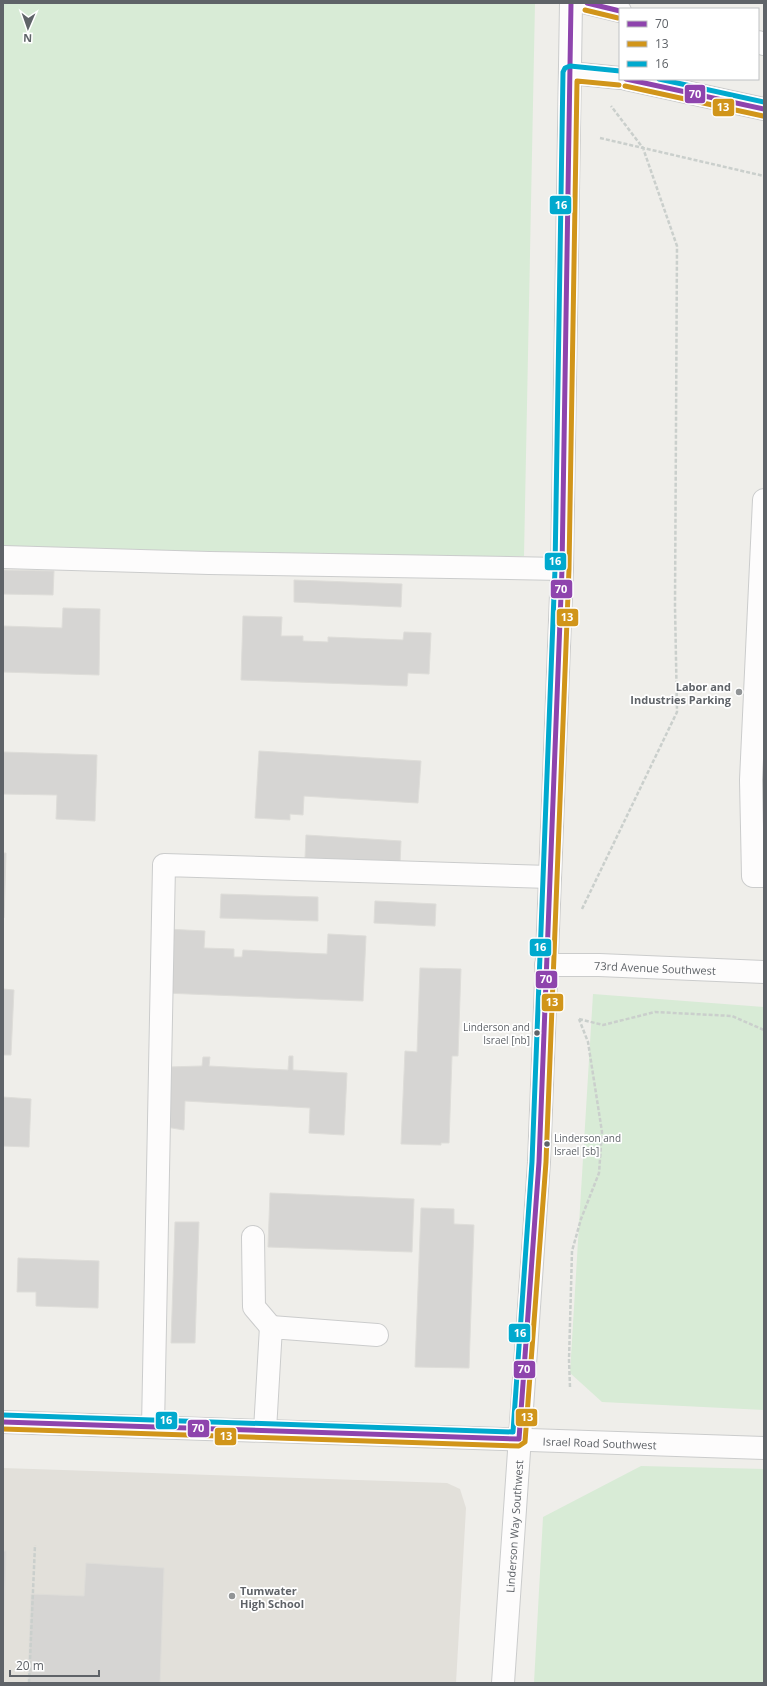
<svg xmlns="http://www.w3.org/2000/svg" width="767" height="1686" font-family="'Open Sans',sans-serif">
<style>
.education{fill:#e2e0da}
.green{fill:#d8ebd6}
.building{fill:#d6d5d3;stroke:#deddd9}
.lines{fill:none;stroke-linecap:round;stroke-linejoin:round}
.minor-casing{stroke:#cbcccc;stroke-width:24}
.path{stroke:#cacfcc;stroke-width:2.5;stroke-dasharray:4 2;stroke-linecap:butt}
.minor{stroke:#fdfcfc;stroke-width:22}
.bus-1-casing{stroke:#fff;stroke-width:8}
.bus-2-casing{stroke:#fff;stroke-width:8}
.bus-3-casing{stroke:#fff;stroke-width:8}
.bus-1{stroke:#8e44ad;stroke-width:5}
.bus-2{stroke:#d1951a;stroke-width:5}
.bus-3{stroke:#00a9ce;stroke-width:5}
.poi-dot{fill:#919496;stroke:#fff;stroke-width:1.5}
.bus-dot{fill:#5f6368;stroke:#fff;stroke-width:1.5}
.labels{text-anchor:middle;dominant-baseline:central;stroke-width:3.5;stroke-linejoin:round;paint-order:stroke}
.bus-label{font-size:10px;fill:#5f6368;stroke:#fff;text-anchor:end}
.poi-label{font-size:11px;font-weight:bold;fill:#5f6368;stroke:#fff;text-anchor:end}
.street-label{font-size:11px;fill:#5f6368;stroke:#fff}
.line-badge{stroke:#fff;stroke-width:1.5}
.badge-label{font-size:11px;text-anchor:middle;font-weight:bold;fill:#fff}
</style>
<rect width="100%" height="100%" fill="#efeeea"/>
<!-- education -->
<path class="education" d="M 3,1468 L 447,1483 L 460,1489 L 466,1508 L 456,1683 L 3,1683 Z"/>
<!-- green -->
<path class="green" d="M 3,3 L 535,3 L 524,556 L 3,560 Z
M 593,994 L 764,1007 L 764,1410 L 602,1402 L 570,1373 Z
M 641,1466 L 764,1469 L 764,1683 L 534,1683 L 543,1517 Z"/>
<!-- building -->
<path class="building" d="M 3,570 L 54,571 L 53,595 L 3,594 Z
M 294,580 L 402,584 L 401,607 L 294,602 Z
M 63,608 L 100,609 L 99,675 L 3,672 L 3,626 L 62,628 Z
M 243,616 L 282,617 L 281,636 L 303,636 L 303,641 L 328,642 L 328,637 L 403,640 L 404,632 L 431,633 L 429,674 L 408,673 L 407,686 L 241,680 Z
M 259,751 L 421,761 L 418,803 L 304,796 L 303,815 L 290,814 L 290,820 L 255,818 Z
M 3,752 L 97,755 L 95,821 L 56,819 L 57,795 L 3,794 Z
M 306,835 L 401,841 L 400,864 L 305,858 Z
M 3,853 L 6,853 L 4,918 L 3,918 Z
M 221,894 L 318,897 L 318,921 L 220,918 Z
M 375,901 L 436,904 L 435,926 L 374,923 Z
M 166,929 L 205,931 L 204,948 L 234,949 L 234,957 L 242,957 L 243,950 L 327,954 L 328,934 L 366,936 L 363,1001 L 164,993 Z
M 420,968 L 461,969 L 458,1056 L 452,1056 L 449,1143 L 441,1143 L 441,1145 L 401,1144 L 405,1051 L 417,1052 Z
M 3,989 L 14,990 L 11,1055 L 3,1055 Z
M 289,1056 L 293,1056 L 293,1070 L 347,1073 L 344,1135 L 309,1133 L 310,1108 L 185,1101 L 184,1130 L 166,1127 L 168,1067 L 202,1066 L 203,1057 L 210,1057 L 209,1066 L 288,1070 Z
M 3,1097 L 31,1099 L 29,1147 L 3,1146 Z
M 270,1193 L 414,1199 L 412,1252 L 268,1247 Z
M 421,1208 L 454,1209 L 454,1224 L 474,1225 L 469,1368 L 415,1367 Z
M 175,1222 L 199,1222 L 195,1343 L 171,1343 Z
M 18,1258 L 99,1261 L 98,1308 L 36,1306 L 36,1292 L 17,1292 Z
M 3,1551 L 6,1551 L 3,1641 Z
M 86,1563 L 164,1568 L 160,1683 L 28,1683 L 31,1594 L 84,1596 Z"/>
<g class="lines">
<defs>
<g id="minor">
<path d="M 587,3 L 620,11"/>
<path d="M 758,42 L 764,44"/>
<path d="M 570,73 L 620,78"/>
<path d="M 626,79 L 764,109"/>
<path d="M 764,500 L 751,780 L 753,876 L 764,876"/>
<path d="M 3,557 L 209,563 L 562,569"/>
<path id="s1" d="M 546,965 L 599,965 L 764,972"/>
<path d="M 253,1237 L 254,1307 L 271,1327"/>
<path id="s2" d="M 3,1422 L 764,1448"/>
<path d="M 153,1427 L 164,865 L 550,877"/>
<path d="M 265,1430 L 271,1327 L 377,1335"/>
<path id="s3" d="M 503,1683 L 539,1162 L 562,569 L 571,3"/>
</g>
</defs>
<!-- minor casing -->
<use href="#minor" class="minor-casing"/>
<!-- path -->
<path class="path" d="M 600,138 L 764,176
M 582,909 L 677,712 L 675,606 L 677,246 L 643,148 L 611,106
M 579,1019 L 603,1025 L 655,1012 L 732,1016 L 764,1030
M 570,1387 L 569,1360 L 572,1251 L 581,1219 L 599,1173 L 602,1132 L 588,1042 L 579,1019
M 29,1683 L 35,1545"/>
<!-- minor -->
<use href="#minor" class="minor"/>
<defs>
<path id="bus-1" d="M 587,3 L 620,11
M 626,79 L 764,109
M 3,1422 L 519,1439 L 539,1162 L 562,569 L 571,3"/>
<path id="bus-2" d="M 585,10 L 618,18
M 625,86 L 763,116
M 3,1429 L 519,1446 L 525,1442 L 546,1162 L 569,569 L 577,81 L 619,85"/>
<path id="bus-3" d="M 659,79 L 764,102
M 3,1415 L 513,1432 L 532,1162 L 555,569 L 563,72 L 565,68 L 570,66 L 620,71"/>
</defs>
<!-- bus-1 casing -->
<use href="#bus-1" class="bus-1-casing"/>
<!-- bus-2 casing -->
<use href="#bus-2" class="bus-2-casing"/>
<!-- bus-3 casing -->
<use href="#bus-3" class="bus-3-casing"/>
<!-- bus-1 -->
<use href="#bus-1" class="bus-1"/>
<!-- bus-2 -->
<use href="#bus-2" class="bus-2"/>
<!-- bus-3 -->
<use href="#bus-3" class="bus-3"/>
</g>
<!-- markers -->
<g class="poi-dot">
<circle cx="739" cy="692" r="4"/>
<circle cx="232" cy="1596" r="4"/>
</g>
<g class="bus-dot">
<circle cx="537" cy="1033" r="3.5"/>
<circle cx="547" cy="1144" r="3.5"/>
</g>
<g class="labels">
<!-- bus labels -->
<g class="bus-label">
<text x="530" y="1027">Linderson and<tspan x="530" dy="13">Israel [nb]</tspan></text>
<text x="554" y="1138" text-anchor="start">Linderson and<tspan x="554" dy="13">Israel [sb]</tspan></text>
</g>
<!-- poi labels -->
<g class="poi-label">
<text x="731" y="686">Labor and<tspan x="731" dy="13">Industries Parking</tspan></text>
<text x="240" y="1590" text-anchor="start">Tumwater<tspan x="240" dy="13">High School</tspan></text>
</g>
<!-- street labels -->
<g class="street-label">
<text stroke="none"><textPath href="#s1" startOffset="109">73rd Avenue Southwest</textPath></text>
<text stroke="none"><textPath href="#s2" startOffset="597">Israel Road Southwest</textPath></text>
<text stroke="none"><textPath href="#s3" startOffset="157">Linderson Way Southwest</textPath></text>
</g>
</g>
<g class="line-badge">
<rect x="684" y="84" width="22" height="20" rx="4" fill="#8e44ad"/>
<rect x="712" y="98" width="23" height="19" rx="4" fill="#d1951a"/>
<rect x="549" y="195" width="23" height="20" rx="4" fill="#00a9ce"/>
<rect x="544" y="552" width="23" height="19" rx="4" fill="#00a9ce"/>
<rect x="550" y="579" width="23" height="20" rx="4" fill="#8e44ad"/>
<rect x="556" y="608" width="23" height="19" rx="4" fill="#d1951a"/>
<rect x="529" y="938" width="23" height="19" rx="4" fill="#00a9ce"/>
<rect x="535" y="970" width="23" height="19" rx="4" fill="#8e44ad"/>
<rect x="541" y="993" width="23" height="19" rx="4" fill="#d1951a"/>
<rect x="508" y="1323" width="23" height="20" rx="4" fill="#00a9ce"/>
<rect x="513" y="1360" width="23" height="19" rx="4" fill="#8e44ad"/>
<rect x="515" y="1408" width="23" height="19" rx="4" fill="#d1951a"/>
<rect x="155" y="1411" width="23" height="19" rx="4" fill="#00a9ce"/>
<rect x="187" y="1419" width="23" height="19" rx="4" fill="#8e44ad"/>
<rect x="214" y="1427" width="23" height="19" rx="4" fill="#d1951a"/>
</g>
<g class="badge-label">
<text x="695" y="98">70</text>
<text x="723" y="111">13</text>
<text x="561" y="209">16</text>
<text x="555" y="565">16</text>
<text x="561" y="593">70</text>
<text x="567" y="621">13</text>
<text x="540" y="951">16</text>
<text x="546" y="983">70</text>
<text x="552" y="1006">13</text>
<text x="520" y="1337">16</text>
<text x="524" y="1373">70</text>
<text x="527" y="1421">13</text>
<text x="166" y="1424">16</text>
<text x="198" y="1432">70</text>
<text x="226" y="1440">13</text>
</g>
<!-- border -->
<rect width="767" height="1686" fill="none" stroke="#5f6368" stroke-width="8"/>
<!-- legend -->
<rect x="619" y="8" width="140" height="72" fill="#ffffff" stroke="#bfc1c3"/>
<rect x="627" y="21" width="20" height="6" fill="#8e44ad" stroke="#bfc1c3"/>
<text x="655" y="28" font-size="12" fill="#5f6368">70</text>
<rect x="627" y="41" width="20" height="6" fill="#d1951a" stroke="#bfc1c3"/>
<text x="655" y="48" font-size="12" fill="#5f6368">13</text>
<rect x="627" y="61" width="20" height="6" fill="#00a9ce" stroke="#bfc1c3"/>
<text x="655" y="68" font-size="12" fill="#5f6368">16</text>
<!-- north arrow -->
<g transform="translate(28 28) rotate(182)" stroke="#ffffff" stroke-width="3" paint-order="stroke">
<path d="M0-3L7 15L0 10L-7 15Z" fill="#5f6368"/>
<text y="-6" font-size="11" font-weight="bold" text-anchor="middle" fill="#5f6368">N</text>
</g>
<!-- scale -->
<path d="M10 1670v6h89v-6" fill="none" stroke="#5f6368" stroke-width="2"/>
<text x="16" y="1670" font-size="12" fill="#5f6368" stroke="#ffffff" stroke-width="3" paint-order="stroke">20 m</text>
</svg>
